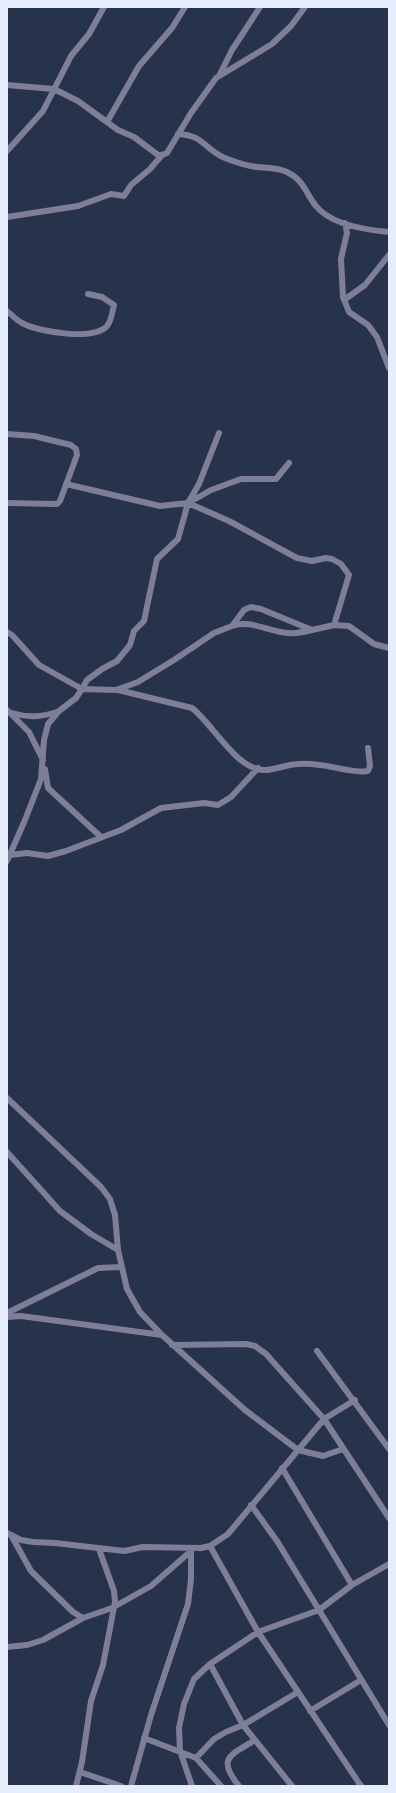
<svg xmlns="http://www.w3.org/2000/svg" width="396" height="1793" font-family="'Source Serif 4',serif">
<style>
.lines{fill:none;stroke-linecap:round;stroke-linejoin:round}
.minor{stroke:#7f7e99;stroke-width:6}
</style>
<rect width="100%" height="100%" fill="#27324b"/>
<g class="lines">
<!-- minor -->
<path class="minor" d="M 219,76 L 232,50 L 260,7
M 7,85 L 54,89 L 78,101 L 118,130 L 134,137 L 158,155 L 162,155 L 167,153 L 191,113 L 216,78 L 272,44 L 291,26 L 305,7
M 107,122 L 139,66 L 172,28 L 185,7
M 178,134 C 204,135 205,150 225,158 C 235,162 247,166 257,167 C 267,168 279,168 287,172 C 304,180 306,194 316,206 C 331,225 366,230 389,232
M 7,151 L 43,111 L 71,56 L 89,34 L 104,7
M 7,217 L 78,206 L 111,194 L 124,196 L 131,185 L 150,169 L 162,155
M 345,223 L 347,233 L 341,259 L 343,297 L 349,312 L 368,325 L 377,337 L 389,368
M 344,300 L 365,285 L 389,255
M 7,311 C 12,315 17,321 24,324 C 40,332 94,341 107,326 C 112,320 112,312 114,305 L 102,297 L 88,294
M 7,434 L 34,436 L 71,445 L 76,449 L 77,455 L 60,501 L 57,504 L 7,503
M 66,484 L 160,506 L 188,503 L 229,521 L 297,558 L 312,561 L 326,558 L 332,559 L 341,564 L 349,575 L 334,625 L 312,630 L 261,609 L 251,607 L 244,610 L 232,626 L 214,633 L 174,660 L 138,682 L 116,690 L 82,689 L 87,680 L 102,669 L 117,661 L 130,645 L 134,631 L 144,621 L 157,559 L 178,539 L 188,503 L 199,484 L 219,433
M 190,502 L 211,490 L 241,479 L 276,479 L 289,463
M 334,625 L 349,626 L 374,644 L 389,648
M 232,626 C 249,619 270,632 288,633 C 296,634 304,632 312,630
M 7,632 L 12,635 L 39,665 L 82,689 L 76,698 L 59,711 L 48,724 L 44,740 L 41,779 L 25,820 L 7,861
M 118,690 L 192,708 C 212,723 237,771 265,770 C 276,770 287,764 298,764 C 305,763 313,764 320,765 C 332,766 358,774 368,771 L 370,766 L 368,748
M 7,710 L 29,732 L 43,760
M 12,713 C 28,718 41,717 57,712
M 45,769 L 48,788 L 101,837
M 10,855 L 27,853 L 48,856 L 66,851 L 121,830 L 161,808 L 204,803 L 218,805 L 231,797 L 258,768
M 7,1098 L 101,1187 L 110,1199 L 115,1215 L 118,1250 L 127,1289 L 140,1312 L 162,1335 L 245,1410 L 298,1450 L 323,1456 L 343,1449
M 7,1152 L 60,1211 L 91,1234 L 118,1250
M 7,1313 L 98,1268 L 121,1267
M 7,1317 L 21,1316 L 162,1335
M 172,1345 L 246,1344 L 255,1346 L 266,1354 L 324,1419 L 389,1518
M 317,1351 L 389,1449
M 282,1468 L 352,1585
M 251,1505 L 277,1541 L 389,1725
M 7,1533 L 21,1540 L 33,1542 L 55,1543 L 124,1551 L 143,1547 L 201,1548 L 210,1546 L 228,1534 L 324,1419 L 355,1400
M 11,1535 L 31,1571 L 73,1612 L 83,1618
M 210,1546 L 258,1632 L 361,1786
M 7,1647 L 27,1645 L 43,1640 L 83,1618 L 112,1608 L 151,1586 L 191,1551
M 210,1664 L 243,1725 L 292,1786
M 310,1711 L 361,1680
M 144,1738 L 196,1758 L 221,1786
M 196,1758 L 214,1739 L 226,1732 L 243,1725 L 298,1692
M 80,1772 L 121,1786
M 76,1786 L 82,1762 L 91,1701 L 103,1665 L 115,1602 L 114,1591 L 99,1549
M 131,1786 L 151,1715 L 188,1604 L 191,1579 L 191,1548
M 192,1786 L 180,1751 L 179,1728 L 184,1704 L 194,1679 L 210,1664 L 258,1632 L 319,1610 L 352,1585 L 389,1564
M 239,1786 C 216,1758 231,1755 255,1740"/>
</g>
<!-- border -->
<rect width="396" height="1793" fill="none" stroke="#e6eefe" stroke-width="16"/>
</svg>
